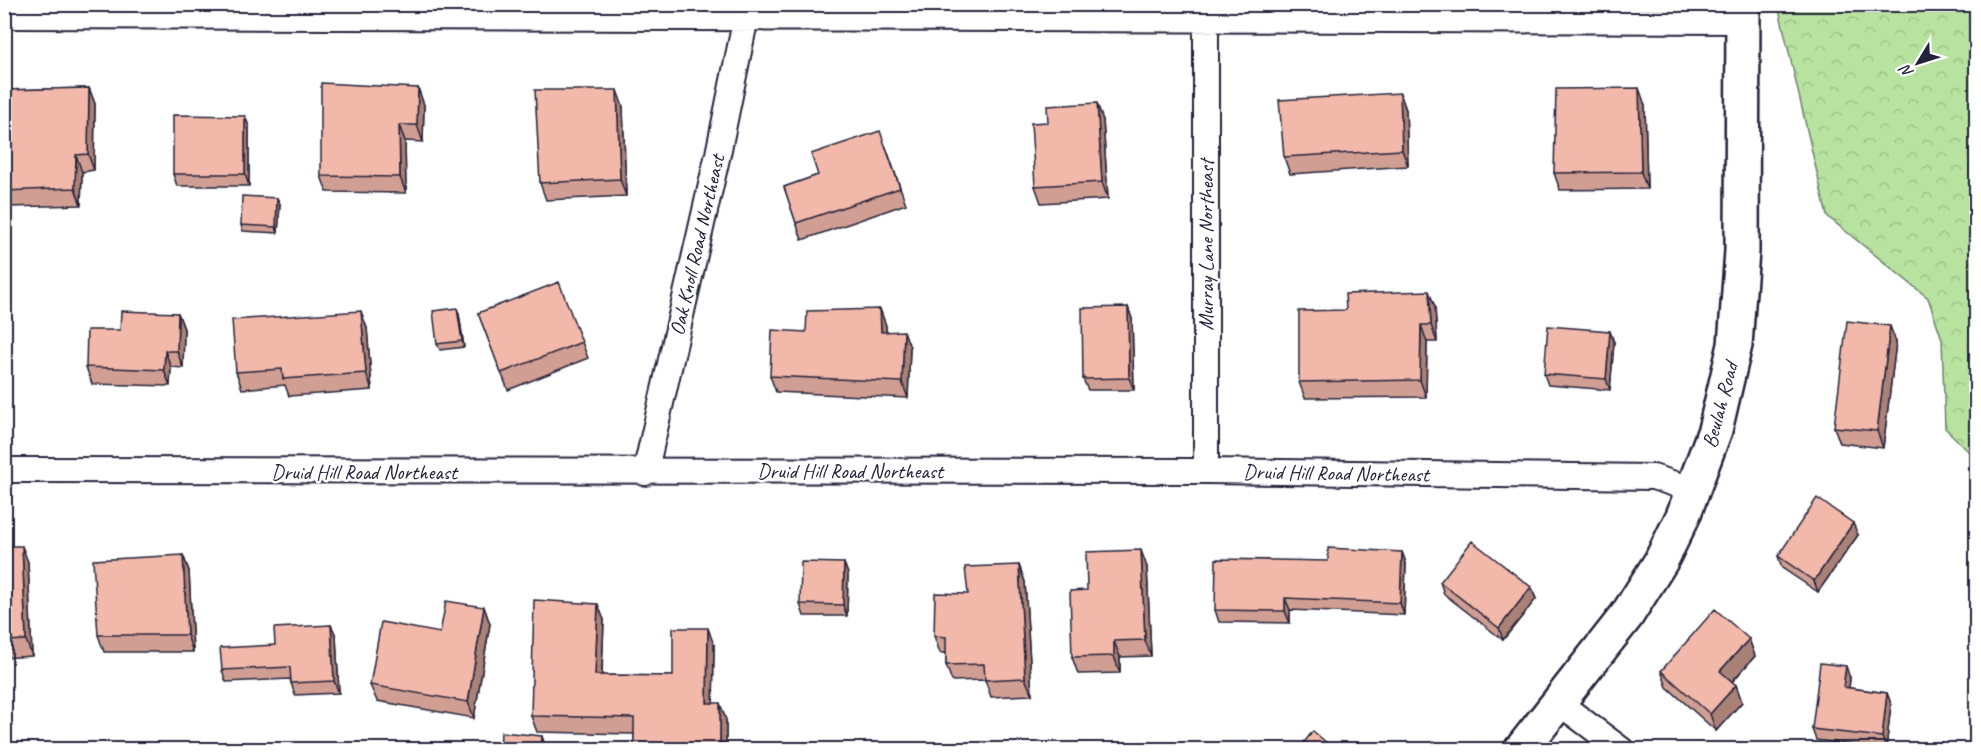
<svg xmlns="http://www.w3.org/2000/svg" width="1981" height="754" font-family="Caveat,sans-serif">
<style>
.forest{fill:url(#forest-crowns);stroke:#6d826d;stroke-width:1.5}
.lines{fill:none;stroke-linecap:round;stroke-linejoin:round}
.street-casing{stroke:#22223b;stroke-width:28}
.secondary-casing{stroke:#22223b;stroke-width:38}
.street{stroke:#fff;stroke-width:24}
.secondary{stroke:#fff;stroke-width:33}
.wall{fill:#d09e92;stroke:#22223b;stroke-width:1.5}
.shaded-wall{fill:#a98177;stroke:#22223b;stroke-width:1.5}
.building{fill:#f2b8aa;stroke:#22223b;stroke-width:1.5}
.labels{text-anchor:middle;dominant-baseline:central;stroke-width:5;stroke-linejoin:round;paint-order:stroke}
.street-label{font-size:21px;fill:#22223b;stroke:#fff}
</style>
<defs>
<pattern id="forest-crowns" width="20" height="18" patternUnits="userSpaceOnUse" patternTransform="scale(1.5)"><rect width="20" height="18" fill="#b8e29f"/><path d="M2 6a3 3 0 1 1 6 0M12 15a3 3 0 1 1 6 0" fill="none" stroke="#9ec28a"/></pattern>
</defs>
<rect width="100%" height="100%" fill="#fff"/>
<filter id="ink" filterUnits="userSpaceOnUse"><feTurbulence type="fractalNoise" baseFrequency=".0167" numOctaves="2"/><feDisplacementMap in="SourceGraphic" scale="12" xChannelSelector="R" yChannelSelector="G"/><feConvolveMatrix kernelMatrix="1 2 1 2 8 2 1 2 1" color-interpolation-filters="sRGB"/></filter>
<g filter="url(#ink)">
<!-- forest -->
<path class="forest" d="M 1778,5 L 1976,5 L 1976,459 L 1945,428 L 1942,339 L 1928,298 L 1827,216 Z"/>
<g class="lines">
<defs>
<path id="street" d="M 4,16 L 1743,21
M 4,470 L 1206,471 L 1653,477 L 1693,490
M 1206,471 L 1206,18
M 645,473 L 718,154 L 746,17
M 1559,703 L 1622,750"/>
<path id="secondary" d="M 1521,750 L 1627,615 L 1661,561 L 1683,516 L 1715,430 L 1735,345 L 1742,251 L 1743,4"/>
</defs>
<!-- street casing -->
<use href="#street" class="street-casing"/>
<!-- secondary casing -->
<use href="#secondary" class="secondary-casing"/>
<!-- street -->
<use href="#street" class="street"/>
<!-- secondary -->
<use href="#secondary" class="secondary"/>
</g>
<!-- wall -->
<path class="wall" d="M 89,88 L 95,104 L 94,170 L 82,172 L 81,205 L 9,207 L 4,195 L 4,90 Z
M 418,88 L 424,105 L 423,142 L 405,141 L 406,193 L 327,192 L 321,176 Z
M 1400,93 L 1406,110 L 1408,166 L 1290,174 L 1284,157 Z
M 1645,105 L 1647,189 L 1560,190 L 1554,173 Z
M 623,107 L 626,196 L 546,200 L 540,183 Z
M 245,116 L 249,127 L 249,186 L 177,186 L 173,174 Z
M 1103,120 L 1108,199 L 1041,203 L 1035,186 L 1048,122 Z
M 886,147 L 906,204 L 802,240 L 784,187 L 818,175 Z
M 277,198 L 280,204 L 278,233 L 243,231 L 241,225 Z
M 1128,307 L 1132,319 L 1134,390 L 1088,390 L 1083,379 Z
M 1435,307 L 1437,342 L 1427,342 L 1426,397 L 1305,398 L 1299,382 L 1346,310 Z
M 880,309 L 886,326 L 886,332 L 910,347 L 908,398 L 776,392 L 770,376 L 806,332 Z
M 178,313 L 184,329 L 183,368 L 171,367 L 170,386 L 92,384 L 86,367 L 120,330 Z
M 478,313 L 582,342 L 588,358 L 508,390 Z
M 459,314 L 464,347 L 440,350 L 437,344 Z
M 367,328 L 372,390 L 289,396 L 285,385 L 242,389 L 236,372 Z
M 1614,342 L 1610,390 L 1548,385 L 1544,374 Z
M 1896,342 L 1883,448 L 1840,443 L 1834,427 Z
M 1858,535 L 1818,592 L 1782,568 L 1778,556 Z
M 4,546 L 28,562 L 32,656 L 4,658 Z
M 1402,552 L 1406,563 L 1404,615 L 1290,610 L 1290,623 L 1219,622 L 1215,610 L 1328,561 Z
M 183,555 L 189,571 L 193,652 L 104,652 L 98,635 Z
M 844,563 L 848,574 L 847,616 L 804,616 L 800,604 Z
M 1019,565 L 1025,582 L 1032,695 L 991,697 L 985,680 L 952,681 L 946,665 L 946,653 L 940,653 L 934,636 L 968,594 Z
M 1147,567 L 1151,656 L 1120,657 L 1120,673 L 1078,674 L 1072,657 L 1087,590 Z
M 1440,582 L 1531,587 L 1536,599 L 1503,640 L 1444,594 Z
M 484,607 L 490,624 L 474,718 L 377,701 L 370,685 L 440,633 Z
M 604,620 L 602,675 L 673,676 L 714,645 L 713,703 L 726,720 L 726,750 L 635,750 L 634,746 L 634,734 L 537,732 L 531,716 Z
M 331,625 L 336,636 L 339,693 L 295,695 L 291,683 L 290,679 L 226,682 L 222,670 L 275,645 Z
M 1749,639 L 1755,656 L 1732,682 L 1736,685 L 1742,702 L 1716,731 L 1667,687 L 1661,671 Z
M 1977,649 L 1977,702 L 1972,690 Z
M 1850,678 L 1849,688 L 1887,693 L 1891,704 L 1886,749 L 1816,740 L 1812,729 Z"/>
<!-- shaded-wall -->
<path class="shaded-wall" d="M 89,88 L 95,104 L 94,170 L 88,154 Z
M 418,88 L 424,105 L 423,142 L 417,125 Z
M 1639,88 L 1645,105 L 1647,189 L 1641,172 Z
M 617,90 L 623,107 L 626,196 L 620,179 Z
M 1400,93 L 1406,110 L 1408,166 L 1402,150 Z
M 1097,103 L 1103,120 L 1108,199 L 1102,182 Z
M 245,116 L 249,127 L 249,186 L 245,174 Z
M 399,125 L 405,141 L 406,193 L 400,177 Z
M 76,155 L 82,172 L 81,205 L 75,188 Z
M 277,198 L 280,204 L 278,233 L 276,227 Z
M 1429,291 L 1435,307 L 1437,342 L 1431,325 Z
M 1128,307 L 1132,319 L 1134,390 L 1129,378 Z
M 457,308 L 459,314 L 464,347 L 462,341 Z
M 880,309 L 886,326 L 887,349 L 881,332 Z
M 361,311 L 367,328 L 372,390 L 366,373 Z
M 178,313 L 184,329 L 183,368 L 177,351 Z
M 1421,325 L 1427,342 L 1426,397 L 1420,380 Z
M 1890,326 L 1896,342 L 1883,448 L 1877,431 Z
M 904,331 L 910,347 L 908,398 L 902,382 Z
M 1610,331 L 1614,342 L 1610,390 L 1606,379 Z
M 165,351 L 171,367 L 170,386 L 164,370 Z
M 1853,523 L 1858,535 L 1818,592 L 1814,581 Z
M 22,546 L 28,562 L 32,656 L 26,640 Z
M 1141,550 L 1147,567 L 1151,656 L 1145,640 Z
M 1402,552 L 1406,563 L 1404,615 L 1400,603 Z
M 183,555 L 189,571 L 193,652 L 187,635 Z
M 844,563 L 848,574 L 847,616 L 843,605 Z
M 1019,565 L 1025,582 L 1032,695 L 1025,678 Z
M 1531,587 L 1536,599 L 1503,640 L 1499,628 Z
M 1285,598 L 1290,610 L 1290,623 L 1285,611 Z
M 598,604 L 604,620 L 601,691 L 595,675 Z
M 484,607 L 490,624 L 474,718 L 468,702 Z
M 331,625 L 336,636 L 339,693 L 334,681 Z
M 708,628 L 714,645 L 713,720 L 707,703 Z
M 1749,639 L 1755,656 L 1726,688 L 1720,671 Z
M 1114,641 L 1120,657 L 1120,673 L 1114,656 Z
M 1846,666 L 1850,678 L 1848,699 L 1843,687 Z
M 1736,685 L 1742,702 L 1716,731 L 1710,714 Z
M 1887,693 L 1891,704 L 1886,749 L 1882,737 Z
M 720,703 L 726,720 L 726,750 L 720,750 Z
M 542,736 L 544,742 L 544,750 L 541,750 Z"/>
<!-- building -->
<path class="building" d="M 321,83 L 418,88 L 417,125 L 399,125 L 400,177 L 321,176 Z
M 89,88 L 88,154 L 76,155 L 75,188 L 4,191 L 4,90 Z
M 1639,88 L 1641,172 L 1554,173 L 1556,89 Z
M 535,90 L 617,90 L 620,179 L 540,183 Z
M 1400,93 L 1402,150 L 1284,157 L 1279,100 Z
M 1097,103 L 1102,182 L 1035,186 L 1031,123 L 1048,122 L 1047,106 Z
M 173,115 L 245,116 L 245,174 L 173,174 Z
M 880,131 L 900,188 L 796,223 L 784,187 L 818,175 L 811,154 Z
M 242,196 L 277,198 L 276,227 L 241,225 Z
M 559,282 L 582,342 L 501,373 L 478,313 Z
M 1429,291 L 1431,325 L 1421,325 L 1420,380 L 1299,382 L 1299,311 L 1346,310 L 1345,294 Z
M 1128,307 L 1129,378 L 1083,379 L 1082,308 Z
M 457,308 L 462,341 L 437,344 L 433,311 Z
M 880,309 L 881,332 L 904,331 L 902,382 L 770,376 L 772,330 L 806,332 L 807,311 Z
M 121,311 L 178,313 L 177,351 L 165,351 L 164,370 L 86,367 L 87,330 L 120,330 Z
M 361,311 L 366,373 L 283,379 L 282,369 L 236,372 L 232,320 Z
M 1847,321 L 1890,326 L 1877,431 L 1834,427 Z
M 1548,326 L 1610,331 L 1606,379 L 1544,374 Z
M 1817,498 L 1853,523 L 1814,581 L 1778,556 Z
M 1472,541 L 1531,587 L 1499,628 L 1440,582 Z
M 4,546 L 22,546 L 26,640 L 4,641 Z
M 1328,548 L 1402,552 L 1400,603 L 1285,598 L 1285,611 L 1215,610 L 1216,559 L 1328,561 Z
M 1141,550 L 1145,640 L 1114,641 L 1114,656 L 1072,657 L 1070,591 L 1087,590 L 1086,552 Z
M 183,555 L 187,635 L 98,635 L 93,560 Z
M 801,562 L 844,563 L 843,605 L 800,604 Z
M 1019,565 L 1025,678 L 985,680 L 984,664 L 946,665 L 946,637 L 934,636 L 935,593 L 968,594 L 965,567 Z
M 534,600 L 598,604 L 595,675 L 673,676 L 673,628 L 708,628 L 707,703 L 720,703 L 720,747 L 712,747 L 712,750 L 656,750 L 656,746 L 634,746 L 634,718 L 531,716 Z
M 446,601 L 484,607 L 468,702 L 370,685 L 381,622 L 440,633 Z
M 1715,609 L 1749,639 L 1720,671 L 1736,685 L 1710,714 L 1661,671 Z
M 331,625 L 334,681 L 291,683 L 290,667 L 222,670 L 220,648 L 275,645 L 274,628 Z
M 1977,649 L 1977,691 L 1972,690 Z
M 1820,663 L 1846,666 L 1843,687 L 1887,693 L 1882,737 L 1812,729 Z
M 1313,731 L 1335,750 L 1298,750 Z
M 501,732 L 542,736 L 541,750 L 500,750 Z"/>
</g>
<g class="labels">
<!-- street labels -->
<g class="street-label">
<text transform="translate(697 245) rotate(-77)">Oak Knoll Road Northeast</text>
<text transform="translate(1206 245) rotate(-90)">Murray Lane Northeast</text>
<text transform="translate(1720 405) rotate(-75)">Beulah Road</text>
<text x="850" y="471">Druid Hill Road Northeast</text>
<text x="364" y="472">Druid Hill Road Northeast</text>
<text transform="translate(1336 473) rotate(1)">Druid Hill Road Northeast</text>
</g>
</g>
<!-- margin -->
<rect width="1981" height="754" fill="none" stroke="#fff" stroke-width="24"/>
<rect x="12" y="12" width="1957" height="730" fill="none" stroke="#22223b" stroke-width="2" filter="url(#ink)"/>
<!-- north arrow -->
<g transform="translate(1918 63) rotate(232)" stroke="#ffffff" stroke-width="4.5" paint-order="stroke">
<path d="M0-4.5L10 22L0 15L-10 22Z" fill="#22223b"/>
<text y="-9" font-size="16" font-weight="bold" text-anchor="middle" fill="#22223b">N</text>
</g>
</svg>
